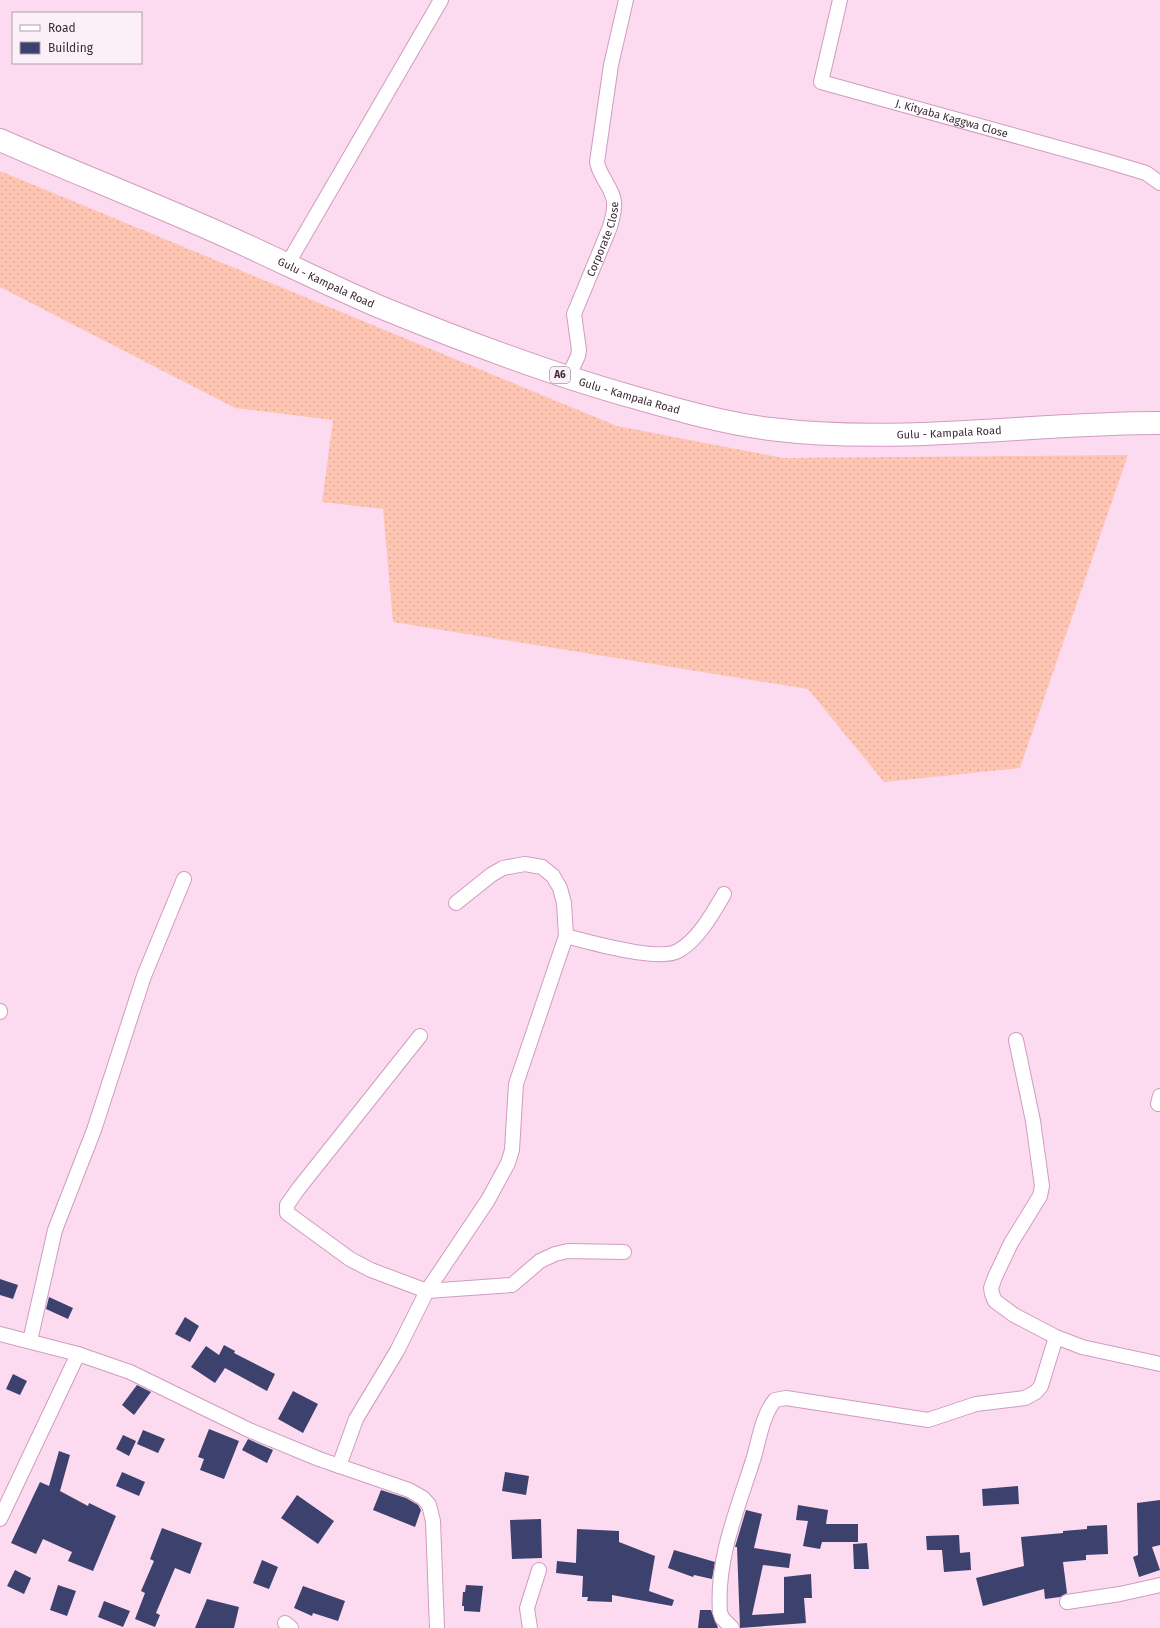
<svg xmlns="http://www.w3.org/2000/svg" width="1160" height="1628" font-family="'Fira Sans',sans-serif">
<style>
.grass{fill:url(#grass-dots)}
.building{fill:#3c416e}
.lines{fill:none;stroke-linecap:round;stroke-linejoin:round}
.street-casing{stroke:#d09cbf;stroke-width:16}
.primary-casing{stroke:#d09cbf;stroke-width:24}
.street{stroke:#fff;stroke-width:14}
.primary{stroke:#fff;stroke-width:22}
.labels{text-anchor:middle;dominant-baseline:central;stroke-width:4;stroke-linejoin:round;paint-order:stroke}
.shield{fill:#fbf0f7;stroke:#756470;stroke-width:1}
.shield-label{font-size:10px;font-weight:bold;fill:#3c2836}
.street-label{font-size:11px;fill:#3c2836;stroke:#fbf0f7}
</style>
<defs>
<pattern id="grass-dots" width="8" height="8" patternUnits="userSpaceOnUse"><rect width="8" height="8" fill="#ffc5b3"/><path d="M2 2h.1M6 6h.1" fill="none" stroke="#dba99b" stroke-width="1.8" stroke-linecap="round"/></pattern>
</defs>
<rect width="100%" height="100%" fill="#fcdbf1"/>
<!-- grass -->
<path class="grass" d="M 0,171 L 617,426 L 783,458 L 1128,455 L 1020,768 L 884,782 L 808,689 L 393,622 L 383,509 L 322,502 L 333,420 L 235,408 L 0,287 Z"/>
<!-- building -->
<path class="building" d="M 0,1279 L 18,1285 L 13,1299 L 0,1295 Z
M 49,1297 L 73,1308 L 68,1319 L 46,1309 Z
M 185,1317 L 199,1326 L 190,1342 L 175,1334 Z
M 224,1345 L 235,1351 L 234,1353 L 275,1374 L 267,1391 L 225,1368 L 215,1383 L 191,1367 L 206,1346 L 219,1355 Z
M 13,1374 L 27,1381 L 20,1395 L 6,1389 Z
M 137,1385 L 151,1392 L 134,1415 L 122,1405 Z
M 293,1391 L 318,1404 L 303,1433 L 278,1419 Z
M 209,1429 L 239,1441 L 224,1479 L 200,1470 L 204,1459 L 198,1457 Z
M 143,1430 L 165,1439 L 158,1453 L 137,1444 Z
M 123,1435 L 136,1441 L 129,1456 L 116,1449 Z
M 248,1439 L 273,1450 L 267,1463 L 242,1450 Z
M 59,1451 L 70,1455 L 60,1491 L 88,1506 L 89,1503 L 116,1516 L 93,1571 L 68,1561 L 72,1552 L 43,1539 L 36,1554 L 11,1543 L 40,1482 L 49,1486 Z
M 122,1472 L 145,1482 L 139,1496 L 116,1486 Z
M 505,1472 L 529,1476 L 526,1495 L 502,1491 Z
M 1018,1486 L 1019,1504 L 983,1506 L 982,1489 Z
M 381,1490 L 406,1498 L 418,1505 L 421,1510 L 415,1527 L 373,1510 Z
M 297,1495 L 334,1521 L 318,1544 L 281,1518 Z
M 1160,1500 L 1160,1545 L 1152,1547 L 1160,1570 L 1139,1577 L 1133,1557 L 1138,1555 L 1137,1503 Z
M 798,1505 L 828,1510 L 826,1524 L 858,1524 L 858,1542 L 822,1542 L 820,1549 L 803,1546 L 808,1521 L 796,1520 Z
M 746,1510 L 762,1514 L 754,1548 L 791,1554 L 789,1568 L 763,1565 L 752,1615 L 784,1613 L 784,1577 L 811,1574 L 812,1598 L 804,1598 L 806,1623 L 740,1628 L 737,1547 L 735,1547 Z
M 541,1519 L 542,1558 L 512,1559 L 510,1520 Z
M 1107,1525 L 1108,1554 L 1086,1555 L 1086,1560 L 1063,1562 L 1067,1593 L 1060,1597 L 1045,1599 L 1044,1589 L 983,1606 L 976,1578 L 1024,1566 L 1021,1537 L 1063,1533 L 1063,1531 L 1087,1529 L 1087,1526 Z
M 162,1528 L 202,1543 L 190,1574 L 175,1568 L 156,1613 L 160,1615 L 155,1627 L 135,1619 L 145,1593 L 141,1591 L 154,1561 L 150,1559 Z
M 577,1529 L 619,1531 L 619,1542 L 655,1556 L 649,1591 L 674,1600 L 672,1606 L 612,1595 L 612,1602 L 587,1601 L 588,1597 L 582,1597 L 583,1576 L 556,1573 L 557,1561 L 576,1563 Z
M 959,1535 L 960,1553 L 970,1552 L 971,1570 L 944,1572 L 942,1550 L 927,1550 L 926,1536 Z
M 867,1543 L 869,1569 L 854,1569 L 853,1544 Z
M 674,1550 L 715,1562 L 712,1579 L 694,1575 L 693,1577 L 668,1568 Z
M 262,1560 L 278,1567 L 269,1589 L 253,1583 Z
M 15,1570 L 31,1578 L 24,1594 L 7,1586 Z
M 58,1585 L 76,1591 L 67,1616 L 50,1610 Z
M 466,1585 L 483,1586 L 480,1612 L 464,1611 L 464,1606 L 462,1606 L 463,1592 L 465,1592 Z
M 303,1586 L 345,1601 L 338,1621 L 313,1613 L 312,1616 L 294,1608 Z
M 207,1599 L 239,1607 L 234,1628 L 195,1628 Z
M 104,1601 L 130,1611 L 123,1627 L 98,1617 Z
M 700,1610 L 711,1610 L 718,1628 L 698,1628 Z"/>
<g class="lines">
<defs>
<g id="street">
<path id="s1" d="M 840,0 L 821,82 L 1106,161 L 1146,173 L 1160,183"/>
<path d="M 287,265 L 441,0"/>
<path id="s2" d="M 560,375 L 570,373 L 578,356 L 579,350 L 574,314 L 610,227 C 612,219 615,211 614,202 C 613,188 599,176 597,162 L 611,65 L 626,0"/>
<path d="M 566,936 C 589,942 659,962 678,951 C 698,940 713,913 724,894"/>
<path d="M 0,1012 L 0,1011"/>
<path d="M 420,1036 L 299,1188 L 287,1205 L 287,1213 L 350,1259 L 371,1270 L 427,1291 L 512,1285 L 540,1261 L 555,1254 L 568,1251 L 624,1252"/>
<path d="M 1016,1040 L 1033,1121 L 1042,1186 L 1040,1196 L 1011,1243 L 995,1277 L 991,1288 L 992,1294 L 995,1301 L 1014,1315 L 1056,1337 L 1082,1347 L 1160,1364"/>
<path d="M 1160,1096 L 1158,1104 L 1160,1104"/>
<path d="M 0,1334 L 78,1354 L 130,1372 L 249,1430 L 319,1459 L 409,1490 L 423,1498 L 429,1505 L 433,1521 L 437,1628"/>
<path d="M 30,1341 L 55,1230 L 94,1130 L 144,976 L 184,879"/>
<path d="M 339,1466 L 356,1419 L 397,1351 L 427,1291 L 488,1200 L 508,1163 L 512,1150 L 516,1084 L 566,936 L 564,903 L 560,888 L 553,876 L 542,867 L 525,864 L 503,868 L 491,875 L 456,903"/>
<path d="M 0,1519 L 78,1354"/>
<path d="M 1067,1602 L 1120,1594 L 1160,1585"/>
<path d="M 285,1623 L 291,1628"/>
<path d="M 530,1628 L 527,1608 L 539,1570"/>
<path d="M 732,1628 L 722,1618 L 720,1612 C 716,1558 738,1508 754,1457 C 759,1439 763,1414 775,1400 L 786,1398 L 928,1420 L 976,1404 L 1025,1398 L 1036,1392 L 1041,1386 L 1056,1337"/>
</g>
<g id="primary">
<path id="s3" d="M 0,140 C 73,172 147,201 219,233 C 273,257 326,284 380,307 C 463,341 547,373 633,397 C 678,410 723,423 770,429 C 899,445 1030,423 1160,423"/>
</g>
</defs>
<!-- street casing -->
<use href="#street" class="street-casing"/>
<!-- primary casing -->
<use href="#primary" class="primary-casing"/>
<!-- street -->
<use href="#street" class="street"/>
<!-- primary -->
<use href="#primary" class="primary"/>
</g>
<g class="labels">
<!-- shield labels -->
<rect class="shield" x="550" y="367" width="20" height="16" rx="3"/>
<g class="shield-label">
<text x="560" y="375">A6</text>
</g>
<!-- street labels -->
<g class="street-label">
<text stroke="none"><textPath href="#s1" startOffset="220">J. Kityaba Kaggwa Close</textPath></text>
<text stroke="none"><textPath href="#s2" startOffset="152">Corporate Close</textPath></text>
<text stroke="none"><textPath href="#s3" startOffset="356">Gulu - Kampala Road</textPath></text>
<text stroke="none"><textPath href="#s3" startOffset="680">Gulu - Kampala Road</textPath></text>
<text stroke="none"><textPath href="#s3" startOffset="1004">Gulu - Kampala Road</textPath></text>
</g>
</g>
<!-- legend -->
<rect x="12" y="12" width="130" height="52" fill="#fbf0f7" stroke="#afa0aa"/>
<rect x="20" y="25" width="20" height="6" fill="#ffffff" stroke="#afa0aa"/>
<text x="48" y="32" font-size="12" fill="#3c2836">Road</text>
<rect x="20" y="42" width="20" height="12" fill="#3c416e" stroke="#afa0aa"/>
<text x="48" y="52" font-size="12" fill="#3c2836">Building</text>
</svg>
